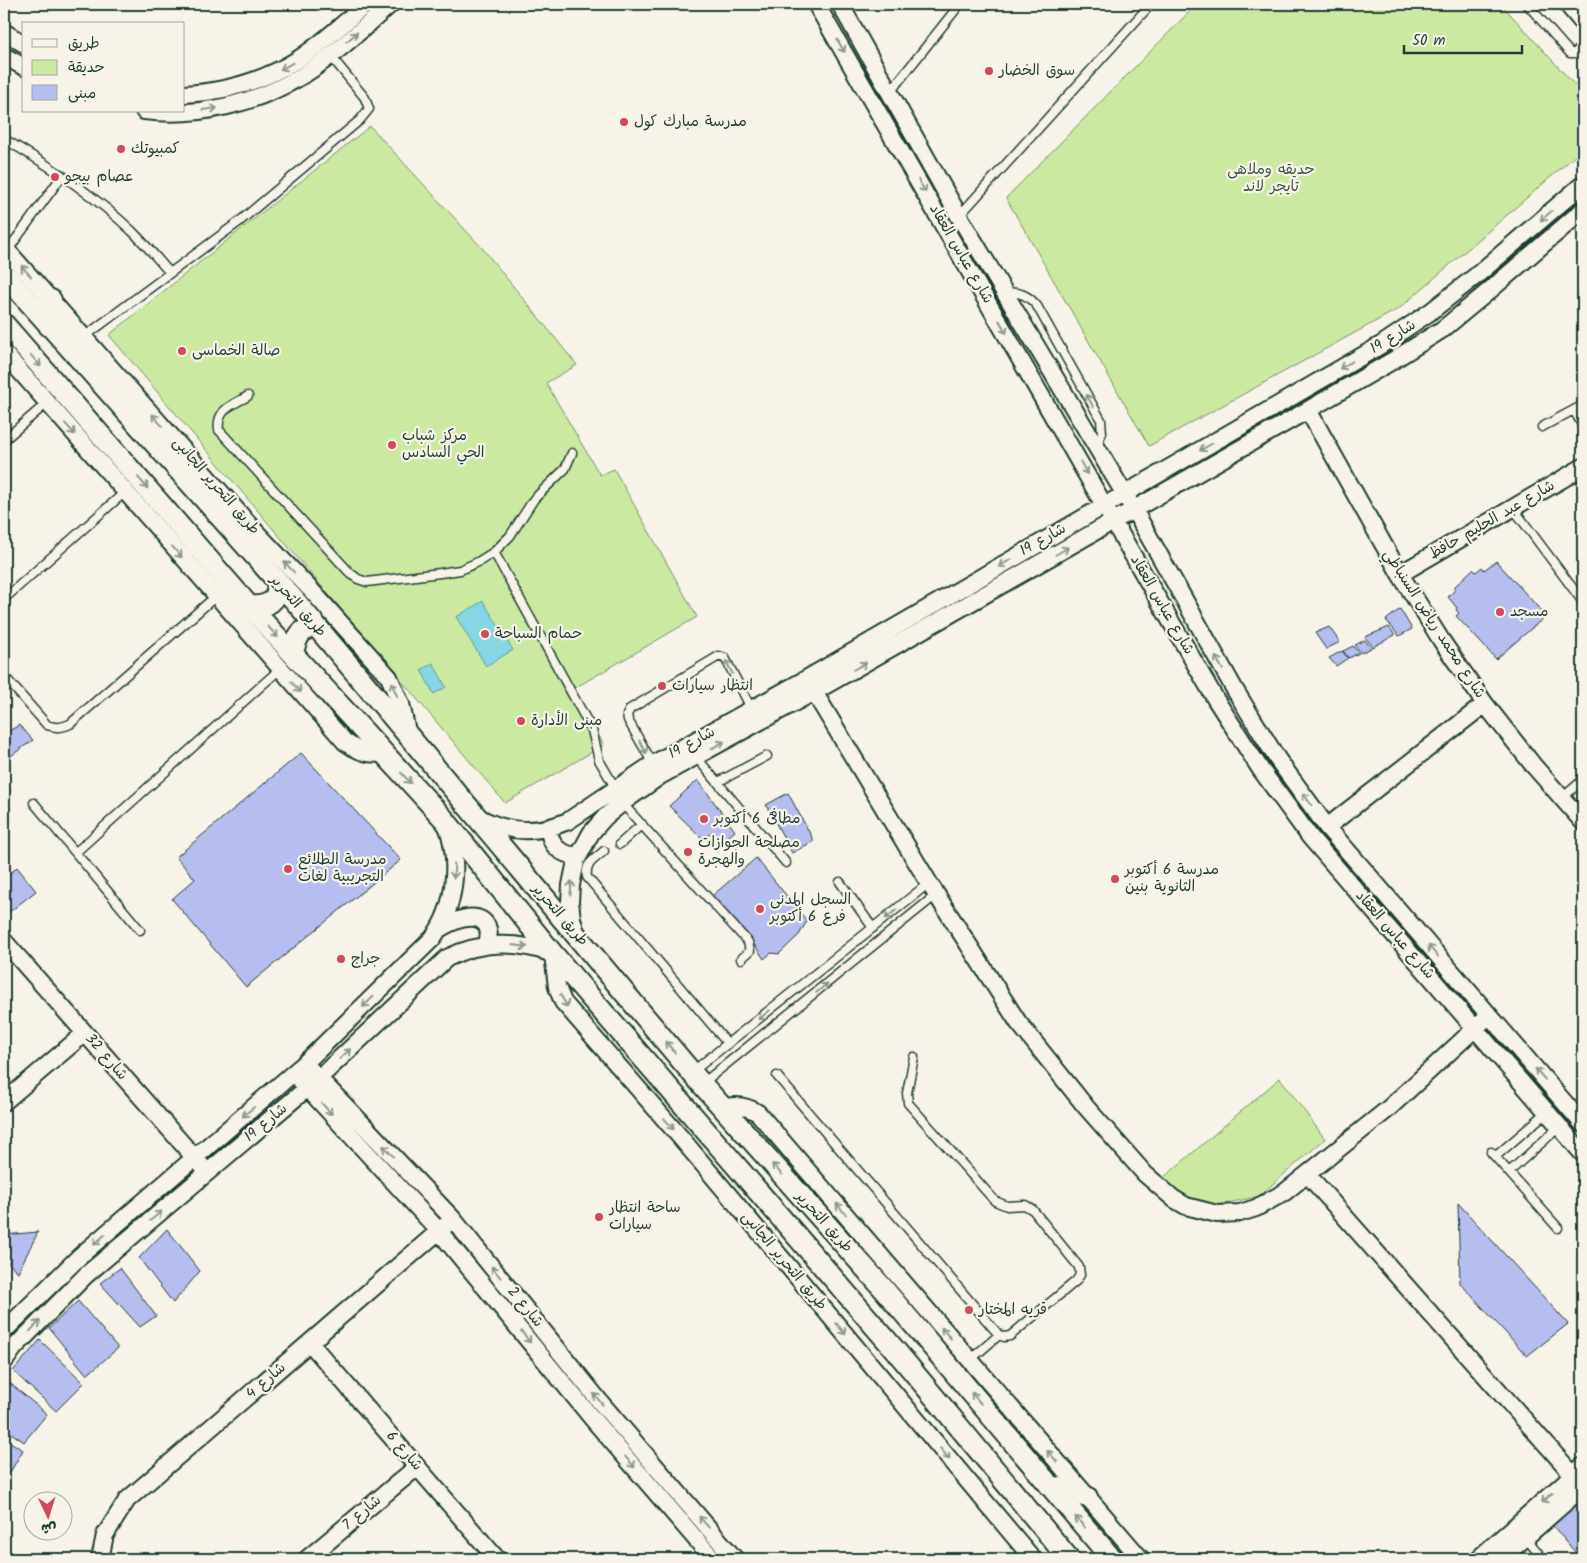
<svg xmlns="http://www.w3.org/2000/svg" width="1587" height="1563" font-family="Kalam,'Playpen Sans Arabic',sans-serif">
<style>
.green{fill:#cbe9a1;stroke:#75936a}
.water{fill:#86d6e3;stroke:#5d999d}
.building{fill:#b6bdef;stroke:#1f3d34}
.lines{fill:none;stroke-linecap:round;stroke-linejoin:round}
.service-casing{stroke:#1f3d34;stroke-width:11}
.minor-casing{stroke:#1f3d34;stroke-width:20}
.tertiary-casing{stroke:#1f3d34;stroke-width:24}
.service{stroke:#f7f3e8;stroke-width:8}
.minor{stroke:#f7f3e8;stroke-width:16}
.tertiary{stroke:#f7f3e8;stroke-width:20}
.oneway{stroke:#8b988e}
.poi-dot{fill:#d1495b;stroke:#f7f3e8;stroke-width:2}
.labels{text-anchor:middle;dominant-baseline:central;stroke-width:4.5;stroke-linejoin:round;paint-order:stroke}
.poi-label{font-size:15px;fill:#1f3d34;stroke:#f7f3e8;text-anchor:start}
.park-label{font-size:15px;fill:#395744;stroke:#f7f3e8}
.street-label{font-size:15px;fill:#1f3d34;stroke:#f7f3e8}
</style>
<rect width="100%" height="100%" fill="#f7f3e8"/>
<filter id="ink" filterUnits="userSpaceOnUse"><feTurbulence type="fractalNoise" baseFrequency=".02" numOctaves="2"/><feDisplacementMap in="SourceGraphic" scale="10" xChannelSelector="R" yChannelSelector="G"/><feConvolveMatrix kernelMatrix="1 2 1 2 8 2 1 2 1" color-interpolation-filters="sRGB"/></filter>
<g filter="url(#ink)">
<!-- green -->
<path class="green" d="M 1197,4 L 1501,4 L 1583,94 L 1583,149 L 1400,308 L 1149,446 L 1006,198 Z
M 370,126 L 483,249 L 577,365 L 546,383 L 600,475 L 614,469 L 697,617 L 573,689 L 604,745 L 505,803 L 109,335 Z
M 1280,1078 L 1325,1139 L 1259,1196 L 1251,1198 L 1219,1205 L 1203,1204 L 1184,1199 L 1162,1179 Z"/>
<!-- water -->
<path class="water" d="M 483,601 L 513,650 L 486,666 L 456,617 Z
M 433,663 L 446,687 L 434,694 L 421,670 Z"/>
<!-- building -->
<path class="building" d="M 1496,561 L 1546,616 L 1496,659 L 1456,616 L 1459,613 L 1456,610 L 1457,608 L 1448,597 L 1455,590 L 1453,588 L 1473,569 L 1476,572 L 1482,567 L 1484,570 Z
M 1400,609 L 1412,629 L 1399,636 L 1386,620 Z
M 1329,627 L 1340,642 L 1326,649 L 1315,633 Z
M 1389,627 L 1395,635 L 1373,647 L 1365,637 Z
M 1365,640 L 1371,648 L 1361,653 L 1355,645 Z
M 1353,646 L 1359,653 L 1349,658 L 1343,651 Z
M 1342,651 L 1348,658 L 1336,666 L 1329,658 Z
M 19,725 L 33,740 L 4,761 L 4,731 L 6,733 Z
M 301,753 L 401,860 L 246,987 L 172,899 L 195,879 L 176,857 Z
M 698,780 L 735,831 L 721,843 L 712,832 L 703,839 L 669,806 Z
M 788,793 L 814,841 L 792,853 L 766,805 Z
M 756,858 L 807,921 L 799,935 L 779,954 L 771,953 L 764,959 L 752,941 L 712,896 Z
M 17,867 L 36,891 L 8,913 L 4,909 L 4,879 Z
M 1458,1203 L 1568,1324 L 1527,1356 L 1460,1283 Z
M 167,1229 L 200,1271 L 173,1303 L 139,1258 Z
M 38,1232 L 18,1272 L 4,1259 L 4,1235 Z
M 120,1268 L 156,1316 L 140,1327 L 100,1283 Z
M 78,1301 L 118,1348 L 87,1375 L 49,1328 Z
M 40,1340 L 84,1383 L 56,1411 L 13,1371 Z
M 6,1380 L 47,1414 L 24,1442 L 4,1428 L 4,1383 Z
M 4,1438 L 23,1450 L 5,1481 L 4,1480 Z
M 1583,1498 L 1583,1559 L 1581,1559 L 1552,1525 Z"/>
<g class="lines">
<defs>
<path id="service" d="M 1527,4 L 1570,53 L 1575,53 L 1583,45
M 890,92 L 960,4
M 4,139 C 49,165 94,195 132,231 C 145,244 158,259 170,273
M 959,216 L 1151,4
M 8,250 L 62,176
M 1005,293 C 1019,291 1028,295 1037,306 L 1101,420 L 1102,433 L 1096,446
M 84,337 L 240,221 L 360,120 L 369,109 L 365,98 L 330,55
M 248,396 C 233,405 216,409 219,430 L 350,573 L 358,579 L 367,582 L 440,573 L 460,570 L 478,562 L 494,552 L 510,536 L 534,499 L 565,469 L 572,453
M 1574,410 L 1583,427
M 1542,427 L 1583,405
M 4,440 L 47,403
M 1513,508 L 1583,602
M 494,552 L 592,730 L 599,760 L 616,789
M 4,599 L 125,492
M 4,676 L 47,725 C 56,728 61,728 70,724 L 216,596
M 696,757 L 786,863
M 653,764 L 628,720 L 627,715 L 630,709 L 719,656 L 725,658 L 752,710
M 718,782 L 767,756
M 4,790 L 5,791
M 1562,798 L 1583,780
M 34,803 L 140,930
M 622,803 L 748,942 L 750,951 L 741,959
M 620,844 L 642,824
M 604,851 C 594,860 585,863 587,877 L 728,1044
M 76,852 L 280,669
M 840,882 L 873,928
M 692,1072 L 929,883
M 777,1076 L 999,1335 L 1004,1337 L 1010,1336 L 1076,1281 L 1080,1275 L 1079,1267 L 1033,1210 L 1025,1205 L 1007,1206 L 995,1201 L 908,1103 L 907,1093 L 914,1057
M 703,1083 L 936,895
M 1491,1152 L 1558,1228
M 1496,1156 L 1547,1112
M 1509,1172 L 1559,1127
M 970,1360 L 999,1335
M 1526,1538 L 1543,1559"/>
<path id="minor" d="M 816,4 L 1216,700 L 1261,770 L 1310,837 L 1583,1154
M 840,4 L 959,216 L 1134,510 L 1235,690 L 1278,760 L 1327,827 L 1583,1124
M 1567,4 L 1583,23
M 4,32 L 24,44
M 4,56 L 24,67
M 184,94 C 223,92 263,81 297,60 C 322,44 344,23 366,4
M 144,111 C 199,118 258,103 305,74 C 336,54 363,28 391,4
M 4,247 L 254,530 L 311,590 L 389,677 L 401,704 L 408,736
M 4,353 L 345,742 C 357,751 369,756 383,753
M 1308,410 L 1400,574 L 1441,640 L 1485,704 L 1533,765 L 1583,822
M 1400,574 L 1583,467
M 814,692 L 929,883 L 1018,1022 L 1086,1107 L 1145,1174 L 1174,1199 L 1186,1206 L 1217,1214 L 1240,1213 L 1256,1208 L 1285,1192 L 1388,1109 L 1482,1022
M 478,817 C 507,833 538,834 568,821 L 653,764 L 806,679 L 1381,345 L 1430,312 L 1477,275 L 1583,184
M 550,827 C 548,845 561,856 578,855
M 1327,827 L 1485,704
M 439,929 C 451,922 477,909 487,926 C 490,933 489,939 486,945
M 577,936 L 572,919 L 570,902 L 571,885 L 576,861 L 591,833 L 605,817 L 622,803 L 660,776 L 814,692 L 1308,410 L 1392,361 L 1443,329 L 1489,291 L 1583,210
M 4,941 L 201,1165
M 311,1070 L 453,1219 L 601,1403 L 735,1559
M 300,1080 L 439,1231 L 591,1417 L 713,1559
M 4,1102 L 85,1033
M 723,1108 C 736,1104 747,1106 758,1113 L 1141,1559
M 1308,1175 L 1583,1486
M 4,1331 L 80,1256 L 305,1063 L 432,939 C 456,908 460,861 447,825
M 310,1343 L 497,1559
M 4,1362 L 14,1348 L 86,1275 L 319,1078 L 447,958 C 481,941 518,941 553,954 L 557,987 L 563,1002 L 681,1138 L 1033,1559
M 100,1559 L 105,1535 L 127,1500 L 446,1225
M 307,1559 L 417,1467
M 1478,1559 L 1583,1466
M 1501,1559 L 1583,1487"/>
<path id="tertiary" d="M 4,274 L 296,602 L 692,1073 L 882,1287 L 1112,1559
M 4,324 L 249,606 L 444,819 L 553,954 L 896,1351 L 1069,1559
M 49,326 L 51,300
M 249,606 C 267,608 280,601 277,581
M 293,653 C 296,639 300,628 316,626
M 1049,1485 L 1087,1497"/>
</defs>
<!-- service casing -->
<use href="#service" class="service-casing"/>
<!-- minor casing -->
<use href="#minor" class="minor-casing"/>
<!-- tertiary casing -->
<use href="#tertiary" class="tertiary-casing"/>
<!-- service -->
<use href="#service" class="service"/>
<!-- minor -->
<use href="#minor" class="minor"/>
<!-- tertiary -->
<use href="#tertiary" class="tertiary"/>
</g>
<!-- one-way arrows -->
<defs><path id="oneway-shaft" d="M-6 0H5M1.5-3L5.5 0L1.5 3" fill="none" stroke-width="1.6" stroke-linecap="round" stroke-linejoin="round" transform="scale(1.25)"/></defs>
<g class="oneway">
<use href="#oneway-shaft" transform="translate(352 37) rotate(-40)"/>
<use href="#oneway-shaft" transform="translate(841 46) rotate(60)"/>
<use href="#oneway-shaft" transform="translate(287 66) rotate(152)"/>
<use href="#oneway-shaft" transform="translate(210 109) rotate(-8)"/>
<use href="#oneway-shaft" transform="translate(922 186) rotate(60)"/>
<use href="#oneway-shaft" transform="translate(1546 216) rotate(139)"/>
<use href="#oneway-shaft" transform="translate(26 271) rotate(-131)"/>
<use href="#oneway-shaft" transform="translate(1003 327) rotate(60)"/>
<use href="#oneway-shaft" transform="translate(36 361) rotate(49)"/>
<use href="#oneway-shaft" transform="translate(1346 365) rotate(150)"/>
<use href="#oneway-shaft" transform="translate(1090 401) rotate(-119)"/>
<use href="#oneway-shaft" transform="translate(157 420) rotate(-131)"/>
<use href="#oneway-shaft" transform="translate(70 429) rotate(49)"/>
<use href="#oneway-shaft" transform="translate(1206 447) rotate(150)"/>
<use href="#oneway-shaft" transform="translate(1084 468) rotate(60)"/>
<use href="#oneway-shaft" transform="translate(143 483) rotate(49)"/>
<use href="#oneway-shaft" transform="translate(1062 551) rotate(-30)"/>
<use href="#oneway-shaft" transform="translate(177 552) rotate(49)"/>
<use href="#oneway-shaft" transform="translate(1005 563) rotate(150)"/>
<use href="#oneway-shaft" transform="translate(289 567) rotate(-134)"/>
<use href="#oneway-shaft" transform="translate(273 632) rotate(48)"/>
<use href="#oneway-shaft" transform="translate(1219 663) rotate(-119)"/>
<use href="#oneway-shaft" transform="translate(860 666) rotate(-30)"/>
<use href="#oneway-shaft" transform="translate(729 667) rotate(-117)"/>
<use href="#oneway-shaft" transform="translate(296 687) rotate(48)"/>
<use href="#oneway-shaft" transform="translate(394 689) rotate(-114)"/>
<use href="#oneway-shaft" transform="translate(718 745) rotate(-29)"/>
<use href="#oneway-shaft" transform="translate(643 747) rotate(61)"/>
<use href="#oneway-shaft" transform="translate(406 778) rotate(48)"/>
<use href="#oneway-shaft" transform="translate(1307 799) rotate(-126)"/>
<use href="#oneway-shaft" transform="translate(454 871) rotate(92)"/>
<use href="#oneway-shaft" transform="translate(571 888) rotate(-85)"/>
<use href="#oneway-shaft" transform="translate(891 914) rotate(142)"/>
<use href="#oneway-shaft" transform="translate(520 946) rotate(7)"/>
<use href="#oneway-shaft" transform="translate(1433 951) rotate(-131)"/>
<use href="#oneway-shaft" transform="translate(822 988) rotate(-39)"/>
<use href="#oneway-shaft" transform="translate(564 1001) rotate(59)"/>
<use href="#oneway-shaft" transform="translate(368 1002) rotate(136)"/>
<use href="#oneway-shaft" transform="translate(764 1015) rotate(141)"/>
<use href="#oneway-shaft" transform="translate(670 1047) rotate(-130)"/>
<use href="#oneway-shaft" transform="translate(345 1054) rotate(-43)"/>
<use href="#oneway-shaft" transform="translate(1540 1074) rotate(-131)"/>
<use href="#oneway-shaft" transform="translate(327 1109) rotate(47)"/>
<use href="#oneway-shaft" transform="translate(248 1112) rotate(140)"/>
<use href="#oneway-shaft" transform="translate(669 1124) rotate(49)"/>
<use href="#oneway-shaft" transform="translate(388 1151) rotate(-134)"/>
<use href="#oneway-shaft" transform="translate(777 1169) rotate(-132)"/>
<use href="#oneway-shaft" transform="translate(841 1209) rotate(-131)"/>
<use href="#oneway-shaft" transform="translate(156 1216) rotate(-40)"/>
<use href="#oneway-shaft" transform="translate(99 1240) rotate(139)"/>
<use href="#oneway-shaft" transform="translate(496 1272) rotate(-129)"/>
<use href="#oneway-shaft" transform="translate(35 1326) rotate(-46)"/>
<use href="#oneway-shaft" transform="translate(841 1329) rotate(50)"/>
<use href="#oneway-shaft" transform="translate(946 1333) rotate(-131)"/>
<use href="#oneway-shaft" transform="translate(526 1337) rotate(51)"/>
<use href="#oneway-shaft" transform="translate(976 1398) rotate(-130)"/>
<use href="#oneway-shaft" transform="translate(598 1399) rotate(-129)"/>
<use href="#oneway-shaft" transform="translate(945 1454) rotate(50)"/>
<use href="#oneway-shaft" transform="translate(1052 1456) rotate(-131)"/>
<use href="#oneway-shaft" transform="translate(630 1462) rotate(49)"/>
<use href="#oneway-shaft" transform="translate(1547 1498) rotate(138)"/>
<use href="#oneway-shaft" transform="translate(704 1522) rotate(-131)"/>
<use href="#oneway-shaft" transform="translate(1080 1522) rotate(-130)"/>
</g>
</g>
<!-- markers -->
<g class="poi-dot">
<circle cx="989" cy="71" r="5"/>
<circle cx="624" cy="122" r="5"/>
<circle cx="121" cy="149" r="5"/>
<circle cx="55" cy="177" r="5"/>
<circle cx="182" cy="351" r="5"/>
<circle cx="392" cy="445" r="5"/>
<circle cx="1500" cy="612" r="5"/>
<circle cx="485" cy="634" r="5"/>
<circle cx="662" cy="686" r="5"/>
<circle cx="521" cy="721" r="5"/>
<circle cx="704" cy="819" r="5"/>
<circle cx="688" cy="852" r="5"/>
<circle cx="288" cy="869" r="5"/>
<circle cx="1115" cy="879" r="5"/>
<circle cx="760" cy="909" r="5"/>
<circle cx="341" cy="959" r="5"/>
<circle cx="599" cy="1217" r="5"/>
<circle cx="969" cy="1310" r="5"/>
</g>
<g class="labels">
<!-- poi labels -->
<g class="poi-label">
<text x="999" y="71">سوق الخضار</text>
<text x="634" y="122">مدرسة مبارك كول</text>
<text x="131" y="149">كمبيوتك</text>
<text x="65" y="177">عصام بيجو</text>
<text x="192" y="351">صالة الخماسى</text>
<text x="402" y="436">مركز شباب<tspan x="402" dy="17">الحي السادس</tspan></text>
<text x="1510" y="612">مسجد</text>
<text x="495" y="634">حمام السباحة</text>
<text x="672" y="686">انتظار سيارات</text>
<text x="531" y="721">مبنى الأدارة</text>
<text x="714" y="819">مطافئ 6 أكتوبر</text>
<text x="698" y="843">مصلحة الجوازات<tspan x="698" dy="17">والهجرة</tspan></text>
<text x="298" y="860">مدرسة الطلائع<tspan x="298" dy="17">التجريبية لغات</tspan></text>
<text x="1125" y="870">مدرسة 6 أكتوبر<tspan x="1125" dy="17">الثانوية بنين</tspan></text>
<text x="770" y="900">السجل المدنى<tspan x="770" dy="17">فرع 6 أكتوبر</tspan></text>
<text x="351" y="959">جراج</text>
<text x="609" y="1208">ساحة انتظار<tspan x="609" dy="17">سيارات</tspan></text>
<text x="979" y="1310">قريه المختار</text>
</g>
<!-- park labels -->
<g class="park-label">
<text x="1271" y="170">حديقه وملاهى<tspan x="1271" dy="17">تايجر لاند</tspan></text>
</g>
<!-- street labels -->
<g class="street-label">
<text transform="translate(961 254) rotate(60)">شارع عباس العقاد</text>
<text transform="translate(1393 337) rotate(-32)">شارع 19</text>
<text transform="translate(216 486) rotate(49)">طريق التحرير الجانبى</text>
<text transform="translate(1492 520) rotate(-30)">شارع عبد الحليم حافظ</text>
<text transform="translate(1043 540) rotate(-30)">شارع 19</text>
<text transform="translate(1162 605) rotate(60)">شارع عباس العقاد</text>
<text transform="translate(298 606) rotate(49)">طريق التحرير</text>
<text transform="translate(1434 624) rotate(57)">شارع محمد رياض السنباطي</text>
<text transform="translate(692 743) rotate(-29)">شارع 19</text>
<text transform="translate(560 915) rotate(49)">طريق التحرير</text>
<text transform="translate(1395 935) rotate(49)">شارع عباس العقاد</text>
<text transform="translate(106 1057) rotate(49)">شارع 32</text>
<text transform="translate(266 1123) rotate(-40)">شارع 19</text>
<text transform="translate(824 1222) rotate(48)">طريق التحرير</text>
<text transform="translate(784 1261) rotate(50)">طريق التحرير الجانبى</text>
<text transform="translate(525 1307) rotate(51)">شارع 2</text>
<text transform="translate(266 1381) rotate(-41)">شارع 4</text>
<text transform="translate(404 1451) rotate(49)">شارع 6</text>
<text transform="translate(362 1513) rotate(-40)">شارع 7</text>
</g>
</g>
<!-- margin -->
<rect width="1587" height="1563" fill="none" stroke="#f7f3e8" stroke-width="20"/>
<rect x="10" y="10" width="1567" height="1543" fill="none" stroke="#1f3d34" stroke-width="2" filter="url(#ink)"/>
<!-- legend -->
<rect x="22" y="22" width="162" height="90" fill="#f7f3e8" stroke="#a1aaa0"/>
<rect x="32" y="39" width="25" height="8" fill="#f7f3e8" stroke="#a1aaa0"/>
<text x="68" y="48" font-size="15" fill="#1f3d34">طريق</text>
<rect x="32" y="60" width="25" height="15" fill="#cbe9a1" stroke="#a1aaa0"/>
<text x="68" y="72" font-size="15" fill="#1f3d34">حديقة</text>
<rect x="32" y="85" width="25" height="15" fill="#b6bdef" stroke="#a1aaa0"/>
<text x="68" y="98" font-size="15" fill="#1f3d34">مبنى</text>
<!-- north arrow -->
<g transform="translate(48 1516) rotate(176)"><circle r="24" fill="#f7f3e8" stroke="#a1aaa0"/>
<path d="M0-4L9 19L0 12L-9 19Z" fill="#d1495b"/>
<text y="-8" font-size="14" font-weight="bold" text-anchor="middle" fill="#1f3d34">ش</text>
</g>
<!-- scale -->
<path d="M1404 45v8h118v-8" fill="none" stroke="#1f3d34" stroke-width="2.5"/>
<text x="1412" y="45" font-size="15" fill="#1f3d34" stroke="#f7f3e8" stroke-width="4" paint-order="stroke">50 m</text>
</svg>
